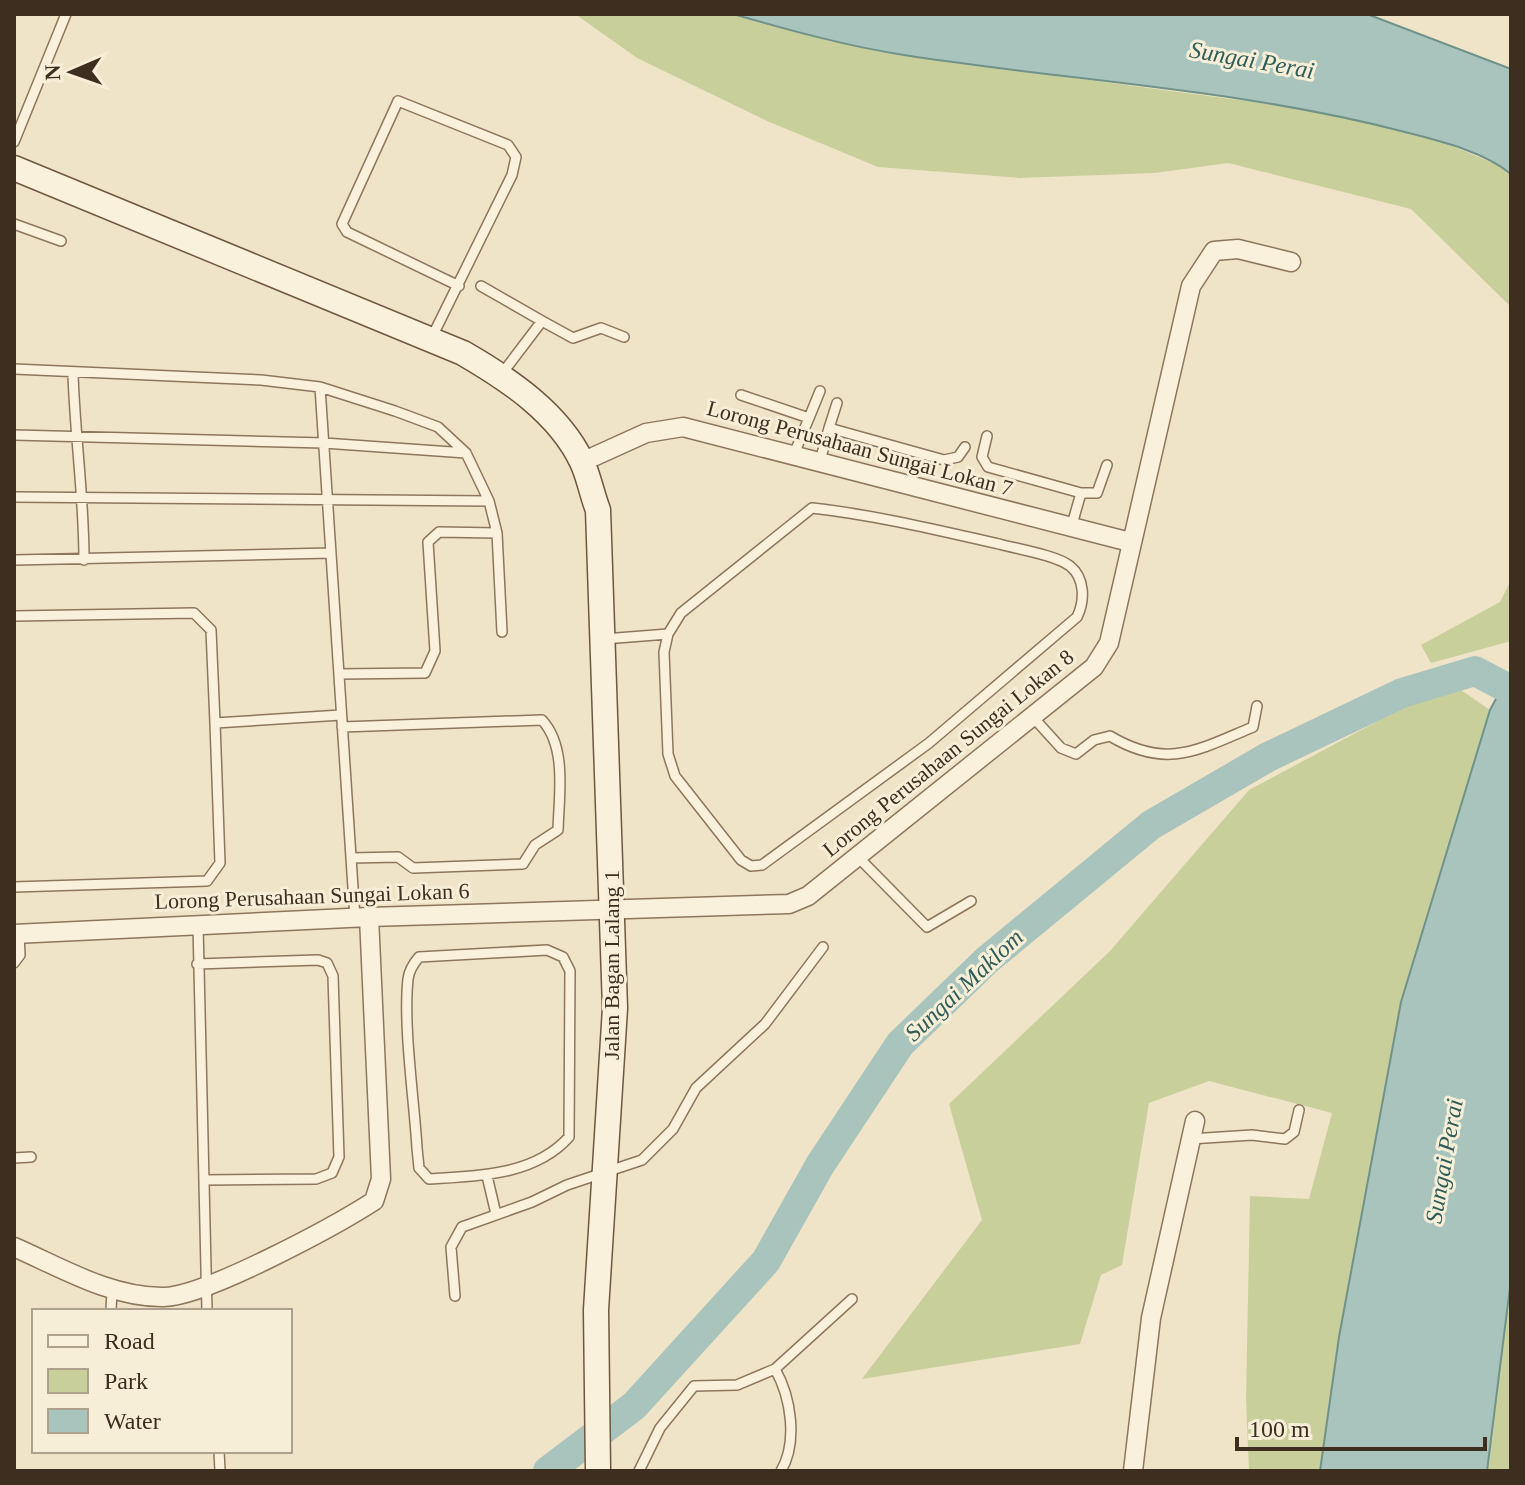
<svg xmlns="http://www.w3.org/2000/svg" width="1525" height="1485" font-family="'Times New Roman',serif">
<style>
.green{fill:#c9cf9b}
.water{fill:#a9c4bc;stroke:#6f938a;stroke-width:2}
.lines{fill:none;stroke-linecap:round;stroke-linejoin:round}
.river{stroke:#a9c4bc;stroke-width:30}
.lane-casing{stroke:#8d765c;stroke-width:12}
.street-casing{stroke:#8d765c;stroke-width:21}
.secondary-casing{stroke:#6f573f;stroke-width:27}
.lane{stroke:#faf1dc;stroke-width:9}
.street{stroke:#faf1dc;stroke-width:18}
.secondary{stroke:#faf1dc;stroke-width:24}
.labels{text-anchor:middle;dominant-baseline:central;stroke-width:6;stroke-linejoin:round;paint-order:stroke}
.street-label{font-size:22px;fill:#3d2e20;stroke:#f7eed8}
.water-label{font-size:24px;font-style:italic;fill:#2f5d5a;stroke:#f7eed8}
</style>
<rect width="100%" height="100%" fill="#f0e4c8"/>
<!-- green -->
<path class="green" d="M 575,14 L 733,14 L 816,37 L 902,55 L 1329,112 L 1443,142 L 1502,167 L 1511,174 L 1511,307 L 1411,209 L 1228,163 L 1155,173 L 1020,178 L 878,167 L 767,121 L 637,58 Z
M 1511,580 L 1511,641 L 1431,663 L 1421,645 L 1500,602 Z
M 1461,690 L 1490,710 L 1401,1002 L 1339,1337 L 1320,1471 L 1249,1471 L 1246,1399 L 1250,1196 L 1309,1199 L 1332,1113 L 1209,1081 L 1149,1103 L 1122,1265 L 1101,1275 L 1080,1344 L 862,1379 L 982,1220 L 949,1104 L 1110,951 L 1249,790 L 1419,699 Z
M 1511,1279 L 1511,1471 L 1487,1471 Z"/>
<!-- water -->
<path class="water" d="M 733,14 L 1367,14 L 1511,69 L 1511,174 C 1483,151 1439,141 1405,132 C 1241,89 1071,81 904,55 C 846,46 789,30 733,14 Z
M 1511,671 L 1511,1279 L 1487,1471 L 1320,1471 L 1339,1337 L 1401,1002 L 1490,710 Z"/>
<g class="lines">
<!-- river -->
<path class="river" d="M 548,1471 L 634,1406 L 766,1261 L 820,1165 L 900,1044 L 987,960 L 1151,825 L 1268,757 L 1402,693 L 1475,671 L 1511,690"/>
<defs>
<path id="lane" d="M 14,142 L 66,14
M 14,224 L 61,241
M 481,286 L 542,321
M 432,337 L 512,175 L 516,157 L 508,145 L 398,101 L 342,224 L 347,232 L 459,286
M 14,369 L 261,380 L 320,387 L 395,411 L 438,427 L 466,453 L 489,501 L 497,533
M 73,374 C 75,436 84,497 84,560
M 501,375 L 542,321 L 573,338 L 601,328 L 624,337
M 320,387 L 355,918
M 741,395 L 809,418 L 794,454
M 809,418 L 820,391
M 829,428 L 837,403
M 14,435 L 324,443 L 466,453
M 987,436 L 982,457 L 988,467 L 1081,493 L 1071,528
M 820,461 L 829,428 L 944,460 L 958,457 L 965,447
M 1081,493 L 1097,493 L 1107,465
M 14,497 L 489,501
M 812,508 C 875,515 937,530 999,544 C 1017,549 1056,555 1070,566 C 1085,578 1085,601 1077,617 L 929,743 L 762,865 L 751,866 L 741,860 L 675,776 L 668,754 L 664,652 L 668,634 L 681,613 Z
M 14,560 L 331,553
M 14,616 L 194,613 L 211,630 L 215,723 L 341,715
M 604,639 L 668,634
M 339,674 L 425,673 L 435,651 L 428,542 L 439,532 L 497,533 L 502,632
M 1032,716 L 1061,748 L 1076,754 L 1094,740 L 1110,736 C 1167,770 1198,750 1253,727 L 1257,706
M 342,727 L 542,720 C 567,747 559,795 558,830 L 535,845 L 523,864 L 413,868 L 398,857 L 351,858
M 857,856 L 927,927 L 971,901
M 14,887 L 207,881 L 220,863 L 215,723
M 198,925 L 207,1311
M 547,950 L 563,957 L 570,971 L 569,1137 C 534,1176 477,1176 429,1179 L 419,1168 L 417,1148 C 414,1098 403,1026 408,979 C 409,971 413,964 419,957 Z
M 14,963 L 20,955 L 19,934
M 197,964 L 318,960 L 327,963 L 333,976 L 339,1157 L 332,1173 L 316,1179 L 204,1180
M 1190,1139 L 1252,1135 L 1285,1139 L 1294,1132 L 1299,1110
M 14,1158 L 31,1157
M 487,1176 L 496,1214
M 455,1296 L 451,1247 L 462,1227 L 532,1202 L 567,1185 L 642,1160 L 673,1129 L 696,1088 L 765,1024 L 823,947
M 111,1311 L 112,1290
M 775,1369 C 791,1397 798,1442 781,1471
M 219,1451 L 220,1471
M 639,1471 L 660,1428 L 694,1386 L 737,1385 L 775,1369 L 852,1299"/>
<path id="street" d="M 582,462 L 646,433 L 683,427 L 1130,542
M 14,934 L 369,917 L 789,904 L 808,896 L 1094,667 L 1109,643 L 1191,286 L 1214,251 L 1238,249 L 1291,262
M 14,1247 C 60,1267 111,1298 164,1297 C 206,1296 335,1226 374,1201 L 381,1179 L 369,917
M 1133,1471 L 1151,1318 L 1195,1121"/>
<path id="secondary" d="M 14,168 L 463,353 C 508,379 559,413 582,462 C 589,477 592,495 598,510 L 615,1008 L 596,1310 L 598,1471"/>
</defs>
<!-- lane casing -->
<use href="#lane" class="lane-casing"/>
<!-- street casing -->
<use href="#street" class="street-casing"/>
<!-- secondary casing -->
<use href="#secondary" class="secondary-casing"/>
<!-- lane -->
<use href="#lane" class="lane"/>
<!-- street -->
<use href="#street" class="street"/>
<!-- secondary -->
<use href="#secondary" class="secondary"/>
</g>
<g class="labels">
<!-- street labels -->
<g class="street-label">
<text transform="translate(860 448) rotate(15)">Lorong Perusahaan Sungai Lokan 7</text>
<text transform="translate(948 753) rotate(-39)">Lorong Perusahaan Sungai Lokan 8</text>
<text transform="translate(312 896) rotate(-2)">Lorong Perusahaan Sungai Lokan 6</text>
<text transform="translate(611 965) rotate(-90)">Jalan Bagan Lalang 1</text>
</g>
<!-- water labels -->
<g class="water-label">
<text transform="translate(1252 60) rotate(10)">Sungai Perai</text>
<text transform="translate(964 985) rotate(-43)">Sungai Maklom</text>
<text transform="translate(1444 1161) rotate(-80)">Sungai Perai</text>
</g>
</g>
<!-- border -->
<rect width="1525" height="1485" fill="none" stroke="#3d2e20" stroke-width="32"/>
<!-- legend -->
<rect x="32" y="1309" width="260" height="144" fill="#f7eed8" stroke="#ada18e" stroke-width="2"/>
<rect x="48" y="1335" width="40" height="12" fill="#faf1dc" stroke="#ada18e" stroke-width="2"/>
<text x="104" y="1349" font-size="24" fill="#3d2e20">Road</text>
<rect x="48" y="1369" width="40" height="24" fill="#c9cf9b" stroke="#ada18e" stroke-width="2"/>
<text x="104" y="1389" font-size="24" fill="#3d2e20">Park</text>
<rect x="48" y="1409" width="40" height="24" fill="#a9c4bc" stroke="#ada18e" stroke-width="2"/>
<text x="104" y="1429" font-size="24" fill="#3d2e20">Water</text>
<!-- north arrow -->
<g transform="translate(72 72) rotate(268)" stroke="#f7eed8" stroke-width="6" paint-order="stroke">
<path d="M0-6L14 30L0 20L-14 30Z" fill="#3d2e20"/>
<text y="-12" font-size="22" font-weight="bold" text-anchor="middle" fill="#3d2e20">N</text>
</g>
<!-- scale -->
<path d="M1237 1437v12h248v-12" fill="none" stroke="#3d2e20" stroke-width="4"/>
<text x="1249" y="1437" font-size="24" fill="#3d2e20" stroke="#f7eed8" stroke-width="6" paint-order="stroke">100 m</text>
</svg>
